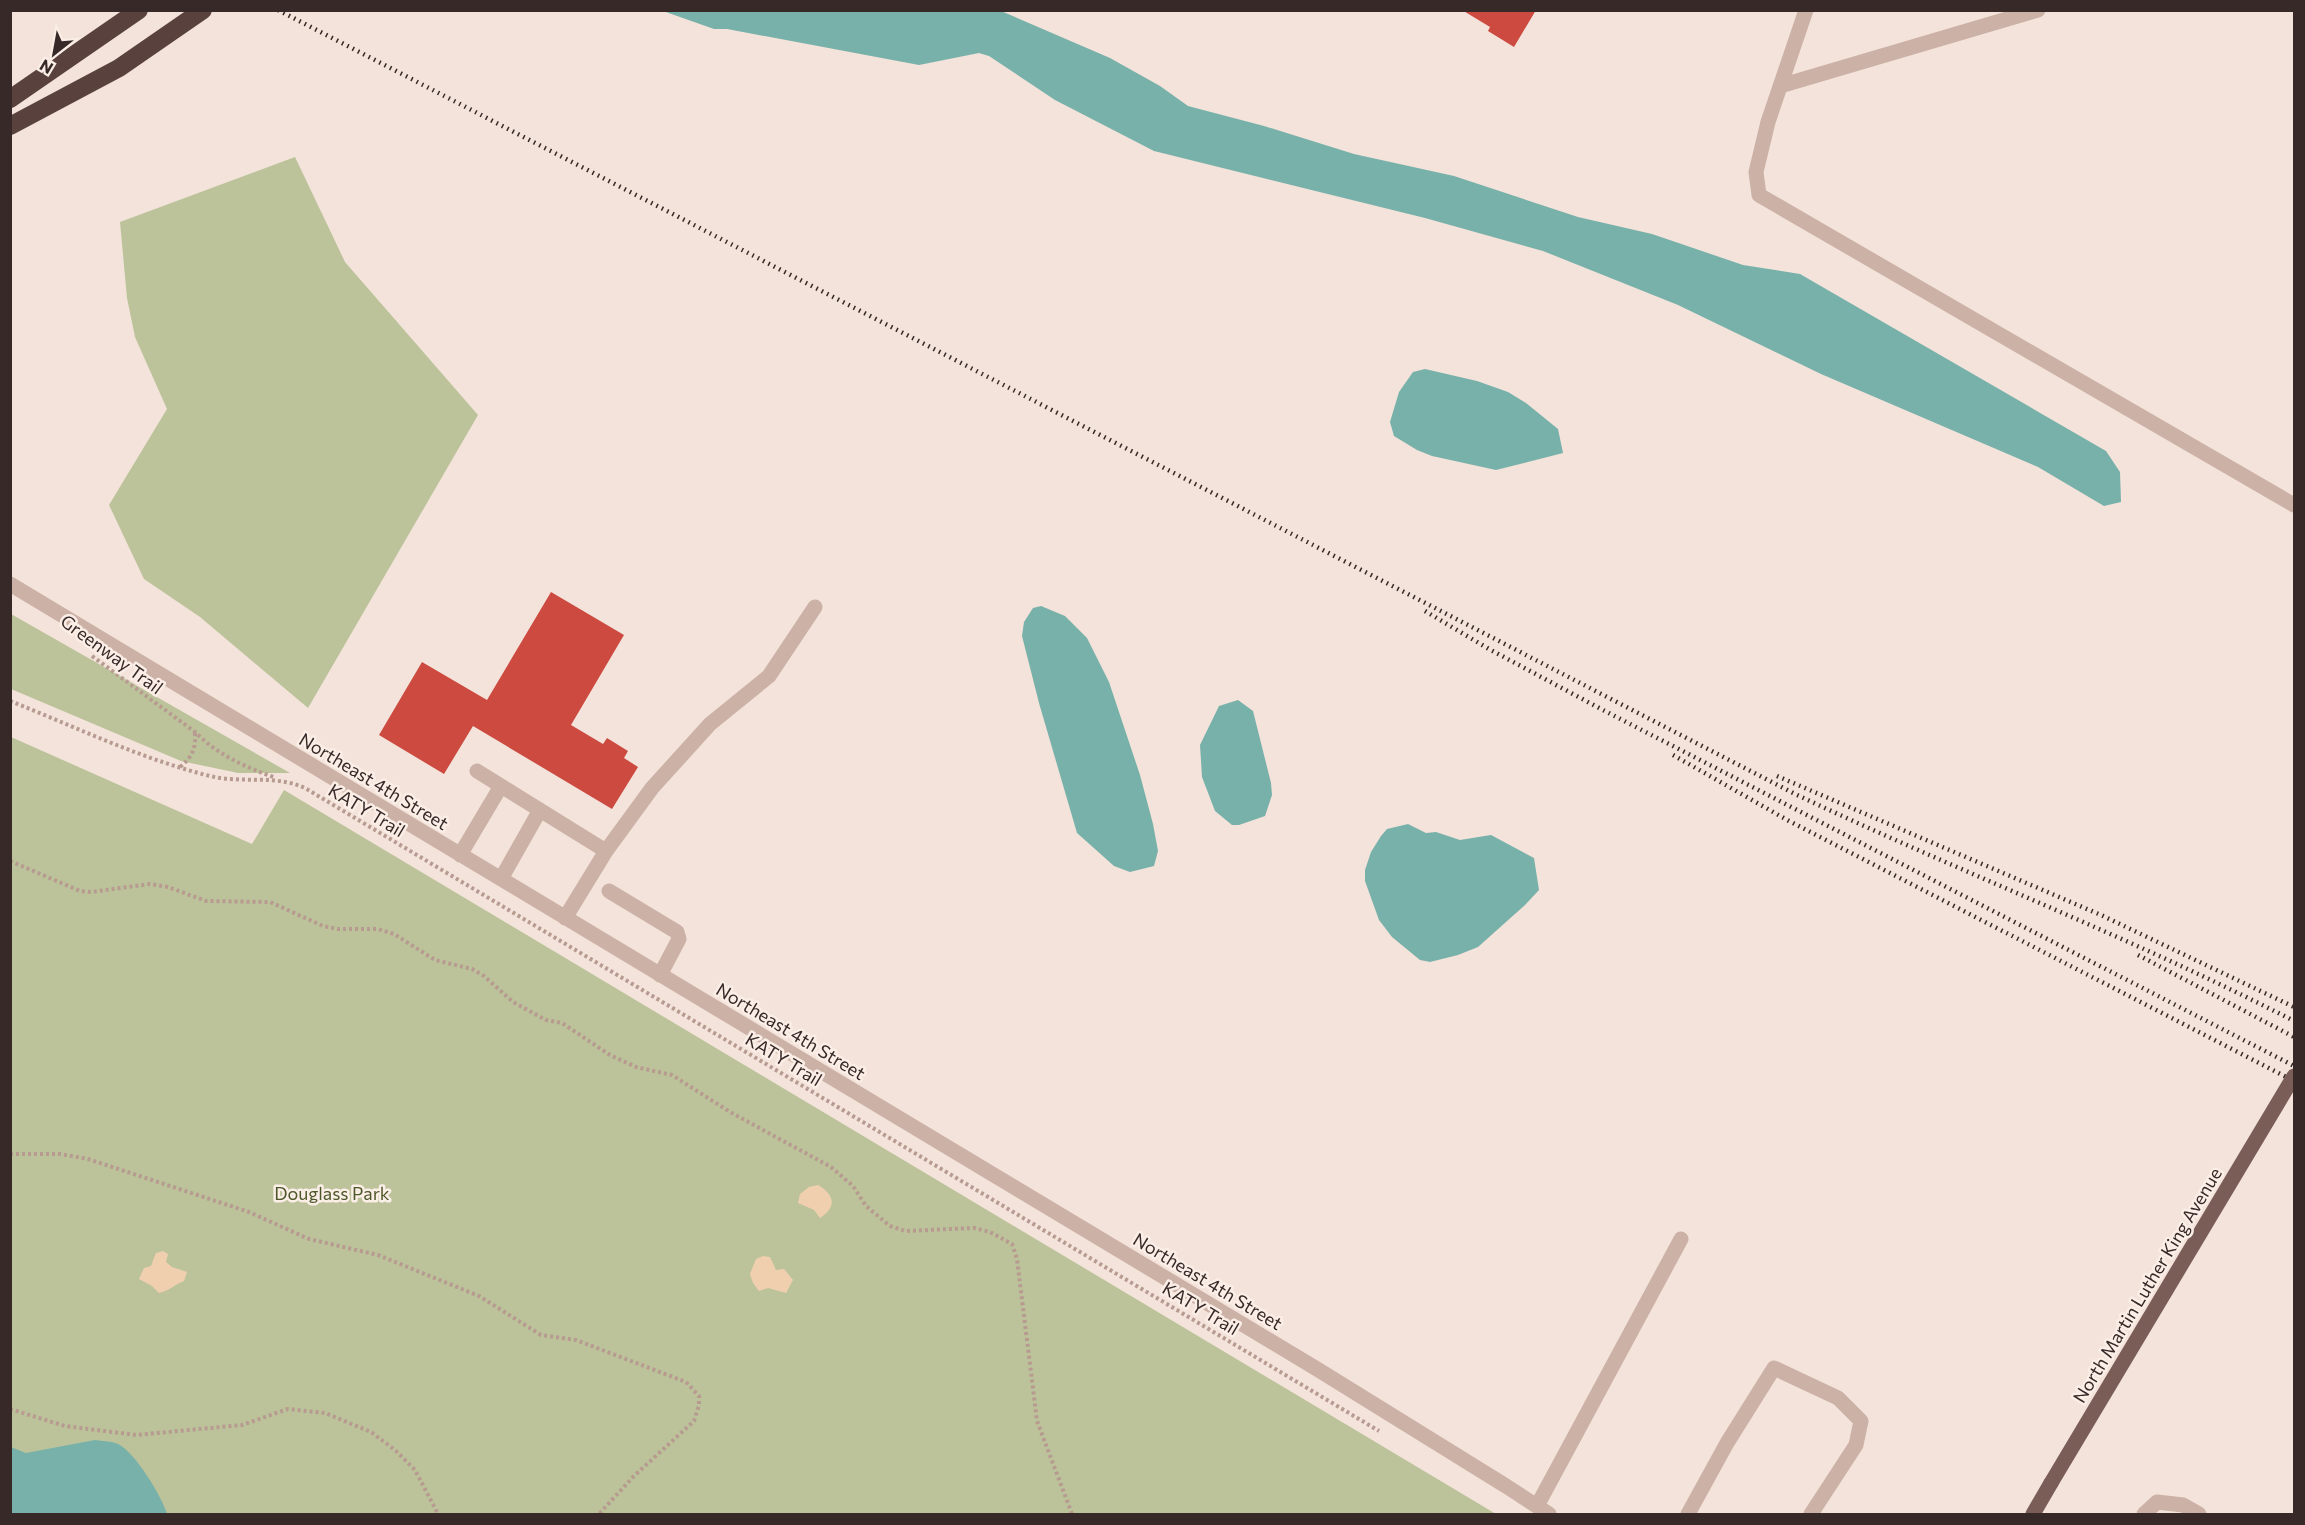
<svg xmlns="http://www.w3.org/2000/svg" width="2305" height="1525" font-family="Commissioner,sans-serif">
<style>
.green{fill:#bcc39a}
.sand{fill:#f0cfaf}
.water{fill:#78b1aa}
.building{fill:#cc4a40}
.lines{fill:none;stroke-linecap:round;stroke-linejoin:round}
.path{stroke:#b79a90;stroke-width:4;stroke-dasharray:3 3;stroke-linecap:butt}
.minor{stroke:#ccb1a6;stroke-width:15}
.major{stroke:#7a5d57;stroke-width:15}
.highway{stroke:#59413e;stroke-width:18}
.rail{stroke:#372927;stroke-width:4.5;stroke-dasharray:1.5 4.5;stroke-linecap:butt}
.major-bridge{stroke:#7a5d57;stroke-width:15}
.labels{text-anchor:middle;dominant-baseline:central;stroke-width:5;stroke-linejoin:round;paint-order:stroke}
.street-label{font-size:18px;fill:#372927;stroke:#faeee7}
.park-label{font-size:18px;fill:#4e572a;stroke:#faeee7}
</style>
<rect width="100%" height="100%" fill="#f3e3da"/>
<!-- green -->
<path class="green" d="M 295,157 L 345,262 L 478,415 L 308,708 L 200,617 L 144,579 L 109,505 L 167,409 L 135,337 L 127,298 L 120,222 Z
M 11,614 L 290,773 L 238,773 L 181,761 L 11,689 Z
M 11,737 L 252,844 L 284,790 L 1496,1514 L 11,1514 Z"/>
<!-- sand -->
<path class="sand" d="M 818,1185 C 835,1195 837,1207 820,1218 L 814,1210 L 798,1203 L 800,1194 L 809,1187 Z
M 163,1251 L 168,1254 L 166,1262 L 172,1267 L 187,1272 L 184,1281 C 174,1285 169,1291 159,1293 L 152,1286 L 139,1279 L 144,1268 L 151,1266 L 156,1253 Z
M 763,1256 L 770,1257 L 776,1270 L 784,1269 L 793,1280 L 786,1293 L 768,1288 L 759,1291 L 753,1283 L 750,1274 L 756,1259 Z"/>
<!-- water -->
<path class="water" d="M 663,11 L 1001,11 L 1110,58 L 1160,86 L 1188,106 L 1264,126 L 1354,154 L 1454,176 L 1578,217 L 1652,234 L 1743,265 L 1800,274 L 2106,451 L 2120,472 L 2121,502 L 2104,506 L 2038,467 L 1821,374 L 1678,305 L 1543,251 L 1425,218 L 1154,151 L 1055,100 L 989,56 L 979,53 L 919,65 L 727,29 L 714,29 Z
M 1425,369 L 1477,381 L 1508,392 L 1526,403 L 1558,429 L 1563,453 L 1496,470 L 1432,456 L 1417,450 L 1394,436 L 1390,422 L 1399,392 L 1413,372 Z
M 1041,606 L 1065,616 L 1087,638 L 1109,682 L 1140,775 L 1153,824 L 1158,851 L 1154,866 L 1130,872 L 1114,866 L 1077,833 L 1039,703 L 1022,636 L 1024,622 L 1033,608 Z
M 1238,700 L 1253,711 L 1271,783 L 1272,795 L 1265,816 L 1239,825 L 1232,825 L 1215,811 L 1202,777 L 1200,745 L 1219,706 Z
M 1408,824 L 1426,833 L 1436,832 L 1460,840 L 1491,835 L 1534,858 L 1539,890 L 1525,905 L 1478,947 L 1458,955 L 1430,962 L 1420,960 L 1392,937 L 1379,920 L 1365,881 L 1365,870 L 1371,852 L 1381,836 L 1387,829 Z
M 95,1440 C 101,1441 112,1441 118,1444 C 135,1452 162,1497 167,1514 L 11,1514 L 11,1447 L 26,1453 Z"/>
<!-- building -->
<path class="building" d="M 1462,10 L 1536,10 L 1514,47 L 1488,31 L 1490,27 Z
M 551,592 L 624,635 L 571,725 L 603,744 L 607,738 L 628,751 L 624,758 L 638,767 L 612,809 L 473,726 L 444,774 L 379,735 L 422,662 L 487,700 Z"/>
<g class="lines">
<!-- path -->
<path class="path" d="M 92,656 L 195,732 C 218,755 245,767 276,778
M 10,701 C 76,727 141,759 210,776 C 242,784 274,774 305,788 L 1379,1431
M 180,767 C 192,757 196,749 195,733
M 10,861 L 80,891 L 91,892 L 150,884 L 168,887 L 206,901 L 270,902 L 323,926 L 338,929 L 378,929 L 394,934 L 435,960 L 472,969 L 484,976 L 513,1002 L 546,1020 L 562,1023 L 610,1055 L 636,1067 L 672,1075 L 730,1112 L 831,1167 L 853,1186 L 866,1206 L 890,1226 L 905,1231 L 974,1228 L 990,1232 L 1012,1244 L 1017,1259 L 1037,1421 L 1072,1514
M 10,1154 L 60,1154 L 88,1159 L 249,1212 L 309,1239 L 378,1255 L 479,1296 L 541,1335 L 576,1340 L 686,1382 L 699,1396 L 699,1405 L 694,1421 L 634,1476 L 599,1514
M 10,1409 L 65,1426 L 136,1435 L 242,1425 L 288,1409 L 325,1413 L 371,1432 L 395,1450 L 415,1470 L 438,1514"/>
<!-- minor -->
<path class="minor" d="M 1806,10 L 1768,122 L 1756,172 L 1759,195 L 2294,505
M 1780,86 L 2038,10
M 10,584 L 1317,1369 L 1506,1486 L 1549,1514
M 477,771 L 606,851 L 565,918
M 606,851 L 652,788 L 710,724 L 769,676 L 815,607
M 460,855 L 501,786
M 501,879 L 540,810
M 609,891 L 677,932 L 679,939 L 660,975
M 1537,1506 L 1681,1239
M 1688,1514 L 1727,1443 L 1774,1368 L 1838,1398 L 1861,1421 L 1856,1445 L 1811,1514
M 2144,1514 L 2157,1502 L 2183,1505 L 2199,1514"/>
<!-- major -->
<path class="major" d="M 2033,1514 L 2051,1483"/>
<!-- highway -->
<path class="highway" d="M 10,99 L 139,10
M 10,126 L 119,68 L 203,10"/>
<!-- rail -->
<path class="rail" d="M 278,10 L 1793,793 C 1959,872 2131,937 2294,1021
M 1425,611 L 1489,649 L 1601,709 L 2294,1066
M 1673,755 L 1789,821 L 2294,1081
M 1777,776 L 2101,915 L 2294,1007
M 2138,955 L 2294,1037"/>
<!-- major-bridge -->
<path class="major-bridge" d="M 2051,1483 L 2294,1076"/>
</g>
<g class="labels">
<!-- street labels -->
<g class="street-label">
<text transform="translate(112 654) rotate(36)">Greenway Trail</text>
<text transform="translate(374 781) rotate(31)">Northeast 4th Street</text>
<text transform="translate(367 810) rotate(31)">KATY Trail</text>
<text transform="translate(791 1031) rotate(31)">Northeast 4th Street</text>
<text transform="translate(784 1059) rotate(31)">KATY Trail</text>
<text transform="translate(1208 1281) rotate(31)">Northeast 4th Street</text>
<text transform="translate(2147 1285) rotate(-59)">North Martin Luther King Avenue</text>
<text transform="translate(1201 1308) rotate(31)">KATY Trail</text>
</g>
<!-- park labels -->
<g class="park-label">
<text x="332" y="1193">Douglass Park</text>
</g>
</g>
<!-- border -->
<rect width="2305" height="1525" fill="none" stroke="#372927" stroke-width="24"/>
<!-- north arrow -->
<g transform="translate(54 54) rotate(211)" stroke="#faeee7" stroke-width="4.5" paint-order="stroke">
<path d="M0-4.5L10 22L0 15L-10 22Z" fill="#372927"/>
<text y="-9" font-size="16" font-weight="bold" text-anchor="middle" fill="#372927">N</text>
</g>
</svg>
